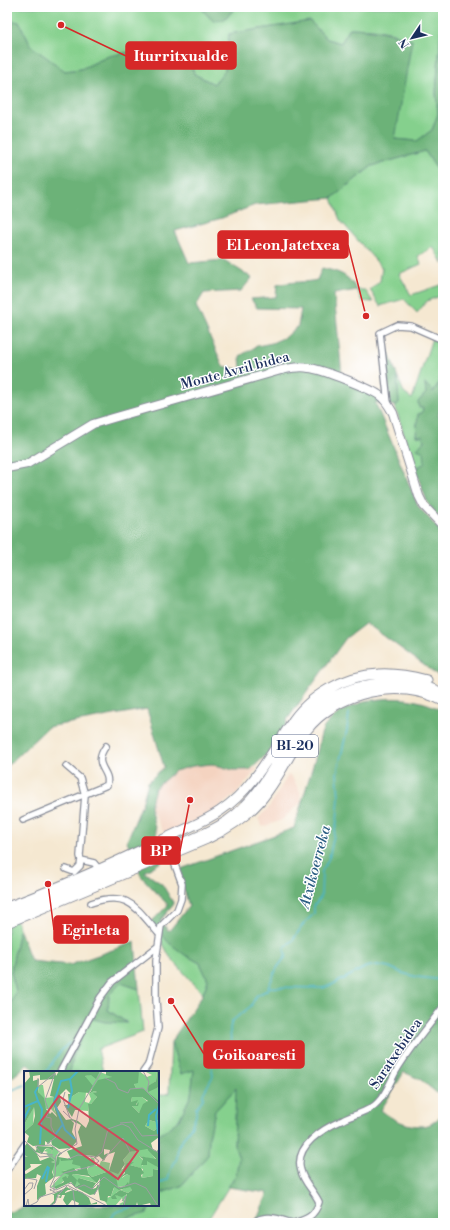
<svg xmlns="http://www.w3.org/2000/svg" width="450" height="1230" font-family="'Libre Bodoni',serif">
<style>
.built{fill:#f4d3c0}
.green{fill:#85d08d;stroke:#508076}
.forest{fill:#6cb278;stroke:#44706b}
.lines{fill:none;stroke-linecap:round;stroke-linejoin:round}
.stream{stroke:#49b4c7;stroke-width:1.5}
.street-casing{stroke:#888c98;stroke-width:8}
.secondary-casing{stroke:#888c98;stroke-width:10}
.primary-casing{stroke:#888c98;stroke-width:11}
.street{stroke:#fff;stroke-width:5.5}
.secondary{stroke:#fff;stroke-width:8}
.primary{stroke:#fff;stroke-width:9}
.labels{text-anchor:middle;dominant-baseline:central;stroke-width:3;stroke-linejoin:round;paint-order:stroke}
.shield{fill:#fff;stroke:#5f6d8e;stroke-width:1}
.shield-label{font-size:13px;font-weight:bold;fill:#1b2f5e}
.street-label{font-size:14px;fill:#1b2f5e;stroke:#fff}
.water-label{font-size:15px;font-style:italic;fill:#2b5e83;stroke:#fff}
.inset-river{fill:none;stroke:#49b4c7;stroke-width:2}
.inset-road{fill:none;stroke:#9e9ea3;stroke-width:1}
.view{fill:#d1495b;fill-opacity:0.15;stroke:#d1495b;stroke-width:2}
.inset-edge{fill:none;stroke:#1b2f5e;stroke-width:2}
.leader{fill:none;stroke:#d62828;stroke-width:1.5}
.callout-dot{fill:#d62828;stroke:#fff;stroke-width:1.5}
.callout{fill:#d62828;stroke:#d62828;stroke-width:1.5}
.callout-label{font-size:15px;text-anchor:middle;font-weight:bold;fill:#fff}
</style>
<rect width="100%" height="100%" fill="#fff"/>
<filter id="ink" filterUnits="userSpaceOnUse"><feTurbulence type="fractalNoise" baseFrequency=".025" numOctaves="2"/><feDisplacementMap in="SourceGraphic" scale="8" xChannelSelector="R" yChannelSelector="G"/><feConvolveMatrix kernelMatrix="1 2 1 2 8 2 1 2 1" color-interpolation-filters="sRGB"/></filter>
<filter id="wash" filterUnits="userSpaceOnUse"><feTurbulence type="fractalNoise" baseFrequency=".012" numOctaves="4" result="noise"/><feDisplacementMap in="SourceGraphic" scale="16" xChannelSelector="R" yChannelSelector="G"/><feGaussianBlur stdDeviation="0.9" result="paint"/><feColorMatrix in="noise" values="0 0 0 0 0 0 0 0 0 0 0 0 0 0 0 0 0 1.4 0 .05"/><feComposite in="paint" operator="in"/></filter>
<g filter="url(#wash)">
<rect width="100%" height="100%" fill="#f5e8d1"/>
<!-- built -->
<path class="built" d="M 212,764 L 233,770 L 258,768 L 237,793 L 216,810 L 165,835 L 150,807 L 155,788 L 175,771 L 193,766 Z
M 288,775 L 292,777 L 300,792 L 301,802 L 282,820 L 263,827 L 258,819 L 270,806 Z"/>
<!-- green -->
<path class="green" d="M 7,7 L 200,7 L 213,21 L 223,20 L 237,7 L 316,7 L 318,9 L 321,7 L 443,7 L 443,30 L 441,30 L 436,93 L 438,114 L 432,130 L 417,141 L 395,139 L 394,33 L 373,29 L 350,28 L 341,43 L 327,39 L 310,21 L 229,34 L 225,70 L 214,84 L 194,74 L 191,62 L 109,56 L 81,69 L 65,71 L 31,46 L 19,22 L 7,20 Z
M 425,151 L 443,179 L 443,264 L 433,247 L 418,256 L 421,264 L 399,274 L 411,295 L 443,284 L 443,295 L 427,301 L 417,313 L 404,299 L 380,306 L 370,290 L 380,281 L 382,268 L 340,220 L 332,198 L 372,166 Z
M 357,290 L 365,290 L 373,302 L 362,301 Z
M 432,338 L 443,342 C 443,365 445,373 433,392 L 425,384 L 426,393 L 418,402 L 423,407 L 422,413 L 418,414 L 416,436 L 423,436 L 425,463 L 415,469 L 395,406 L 399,403 L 397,375 L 404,393 L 412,399 Z
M 7,893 L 19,928 L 11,972 L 16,991 L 7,1012 L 10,1033 L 7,1051 Z
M 151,922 L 185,955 L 200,963 L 208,980 L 203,994 L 170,957 Z
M 121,983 L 139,989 L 143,1032 L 98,1049 L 103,1072 L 70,1072 L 73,1057 L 89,1018 L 126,1022 L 108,1010 L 109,995 Z
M 171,1042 L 181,1074 L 194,1069 L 191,1095 L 179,1120 L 158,1136 L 158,1096 L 169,1093 Z
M 237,1087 L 234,1145 L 239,1158 L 236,1175 L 206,1223 L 120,1223 L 121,1220 L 147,1213 L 150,1205 L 158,1205 L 158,1194 L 181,1186 L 208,1155 L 209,1137 L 215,1111 Z"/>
<!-- forest -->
<path class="forest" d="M 200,7 L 237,7 L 223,20 L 213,21 Z
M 7,20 L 19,22 L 31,46 L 65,71 L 81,69 L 109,56 L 133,51 L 191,62 L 194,74 L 214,84 L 225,70 L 229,34 L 310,21 L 327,39 L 341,43 L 350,28 C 373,29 391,32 412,40 L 395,139 L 417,141 L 432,130 L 438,114 L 436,93 L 441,30 L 443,30 L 443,179 L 425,151 L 372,166 L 332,198 L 255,205 L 222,218 L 175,231 L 189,263 L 224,260 L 252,278 L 241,291 L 204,293 L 196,306 L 223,366 L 241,370 L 240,356 L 257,346 L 272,343 L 287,336 L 298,326 L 301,309 L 257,308 L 251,299 L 276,297 L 277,285 C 291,281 304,283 317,280 L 322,268 C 339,272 348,274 357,290 L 334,294 L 342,375 L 390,400 L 384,340 L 397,375 L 399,403 L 395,406 L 375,402 L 418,506 L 443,534 L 443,679 L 366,623 L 346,638 L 287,720 C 284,740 265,756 250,770 L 233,770 L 212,764 L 193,766 L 175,771 L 155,788 L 150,807 L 163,861 L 144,872 L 162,884 L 174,904 L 160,921 L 169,931 L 189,906 L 178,870 L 294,828 C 302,802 310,775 318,749 C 319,742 321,731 325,726 C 350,694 410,691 443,711 L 443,1098 L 421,1080 L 404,1072 L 381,1110 C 392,1120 412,1129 428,1125 C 433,1124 439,1117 443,1114 L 443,1223 L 255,1223 L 268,1193 L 228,1187 L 236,1175 L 239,1158 L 234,1145 L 236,1088 L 215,1111 L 209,1137 L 208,1155 L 181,1186 L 158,1194 L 158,1136 L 179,1120 L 191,1095 L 194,1070 L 181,1074 L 171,1042 L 203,994 L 208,980 L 200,963 L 185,955 L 169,943 L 151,922 L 168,905 L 141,876 L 127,841 L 142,804 L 148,782 L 164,767 L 147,709 L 48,727 L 7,766 Z
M 443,372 L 443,412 L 440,410 L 438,416 L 443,418 L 443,522 L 428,504 L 415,469 L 425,463 L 424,452 L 417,449 L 424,441 L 423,436 L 416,436 L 418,414 L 422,413 L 423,408 L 419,408 L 418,402 L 426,393 L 425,383 L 433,392 L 441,380 Z
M 19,928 L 31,961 L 70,965 L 135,942 L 139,989 L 121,983 L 109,995 L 108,1010 L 127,1023 L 105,1022 L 89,1018 L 73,1057 L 70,1072 L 35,1072 L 28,1064 L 7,1082 L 7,1051 L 10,1033 L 7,1012 L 16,991 L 11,972 Z
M 30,1205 L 150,1205 L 147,1213 L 121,1220 L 120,1223 L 7,1223 L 7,1213 Z"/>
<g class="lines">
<!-- stream -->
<path class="stream" d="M 268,987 L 323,988 L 336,983 L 366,967 L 377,965 L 389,967 L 402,973 L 417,977 L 443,980
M 46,1072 L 59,1053 L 69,1043
M 7,1092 L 25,1085
M 158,1184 L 168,1179 L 170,1171 L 177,1158 L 178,1146 L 191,1127 L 196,1115 L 196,1108 L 203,1099 L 203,1094 L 213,1076 L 211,1062 L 215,1059 L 222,1058 L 231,1043 L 230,1028 L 232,1021 L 251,1006 L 256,996 L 267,990 L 277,968 L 286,956 L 284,948 L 293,940 L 304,923 L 314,914 L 314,906 L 321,897 L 322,871 L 329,858 L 337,821 L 339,798 L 337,773 L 347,730 L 349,713
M 110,1223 C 113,1208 127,1210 137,1205"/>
</g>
</g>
<g filter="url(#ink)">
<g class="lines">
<defs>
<path id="street" d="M 388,403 L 380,333 L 397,325 L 411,326 L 443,340
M 66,766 L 80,778 L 85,795 L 80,856 L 81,860 L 94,863 L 99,869
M 23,820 L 107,785 C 111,769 91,767 106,746
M 66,869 L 74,872 L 80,866 L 81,860
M 91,903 C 129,890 136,908 159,934
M 60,1072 L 100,998 L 112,982 L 157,947
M 143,1072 L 148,1065 L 158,1028 L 156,1000 L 156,960 L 161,926 L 177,910 L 181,899 L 182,884 L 171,854
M 7,1170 L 25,1144
M 253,1223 C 264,1213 279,1219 292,1223
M 294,1223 C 307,1219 315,1216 319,1202 C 314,1191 304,1183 301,1171 C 293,1146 324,1128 343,1120 C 354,1114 370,1112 378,1102 C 387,1093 391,1079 398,1068 C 411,1047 428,1027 443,1007"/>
<path id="secondary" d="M 7,468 L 27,464 L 93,424 L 113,418 L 281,370 C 291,368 300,366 309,368 C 321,369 369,388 379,395 C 386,400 389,406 393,413 L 419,496 L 424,506 L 443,526"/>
<path id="primary" d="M 7,907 C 59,888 110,865 160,841 C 180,831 202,823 220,811 C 252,790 270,755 290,725 C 308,696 345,675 379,674 C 396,673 411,676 427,680
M 7,915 C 46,903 84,883 122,867 C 156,852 196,841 227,821 C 262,797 275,761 298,728 C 331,682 394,672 443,693
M 7,923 L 207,839 C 228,829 246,817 261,800 C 279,779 289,753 306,731 C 336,692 399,677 443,701"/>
</defs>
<!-- street casing -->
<use href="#street" class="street-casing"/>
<!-- secondary casing -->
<use href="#secondary" class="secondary-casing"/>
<!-- primary casing -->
<use href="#primary" class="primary-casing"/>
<!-- street -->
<use href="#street" class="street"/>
<!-- secondary -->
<use href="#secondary" class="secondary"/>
<!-- primary -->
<use href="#primary" class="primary"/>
</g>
</g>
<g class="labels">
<!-- shield labels -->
<rect class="shield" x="272" y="735" width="46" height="22" rx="3"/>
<g class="shield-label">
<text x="295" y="746">BI-20</text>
</g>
<!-- street labels -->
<g class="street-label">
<text transform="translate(235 371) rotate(-15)">Monte Avril bidea</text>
<text transform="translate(396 1054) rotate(-56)">Saratxebidea</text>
</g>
<!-- water labels -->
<g class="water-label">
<text transform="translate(315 867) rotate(-75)">Atxikoerreka</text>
</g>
</g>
<!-- overview -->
<g transform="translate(24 1071)">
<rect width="135" height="135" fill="#f5e8d1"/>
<path d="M 115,0 L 123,6 L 128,4 L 120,0 L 133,0 L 132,10 L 125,15 L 125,19 L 135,16 L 135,30 L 112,17 L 110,13 ZM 76,1 L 89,6 L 68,19 L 61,5 ZM 15,14 L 19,14 L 21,27 L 30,26 L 30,38 L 34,46 L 27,38 L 22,38 L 14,21 ZM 70,20 L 73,21 L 70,22 L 73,26 L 67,33 L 64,33 L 64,40 L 54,39 L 46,33 L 47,26 L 55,21 L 62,21 L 61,31 L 65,32 L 67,28 L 65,23 ZM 108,26 L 118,26 L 124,31 L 115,42 L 108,35 L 114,35 L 112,31 L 107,31 ZM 10,35 L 9,53 L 0,61 L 0,54 ZM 135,48 L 135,55 L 130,60 L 121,55 L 125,49 L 132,51 ZM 30,76 L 35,81 L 32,85 L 33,95 L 36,87 L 49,89 L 49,93 L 57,91 L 54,92 L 58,97 L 39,100 L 46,104 L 32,117 L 27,116 L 37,105 L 30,106 L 28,97 L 31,92 L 27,91 L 31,90 L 24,85 L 22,82 L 24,81 L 20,80 L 24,77 L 28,79 L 27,83 ZM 120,77 L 125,79 L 132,89 L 115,85 L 119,89 L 118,95 L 122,90 L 125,90 L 135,97 L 135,99 L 129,98 L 129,105 L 118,107 L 119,98 L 103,93 L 98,107 L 103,103 L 106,105 L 108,119 L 104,122 L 96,119 L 92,122 L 94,125 L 103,122 L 98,135 L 95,133 L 99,131 L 98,127 L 91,135 L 84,135 L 80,129 L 87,125 L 90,117 L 81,122 L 79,111 L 97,119 L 105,115 L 94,116 L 86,100 L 99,98 L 101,93 L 99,89 L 106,81 ZM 66,86 L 70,87 L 72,95 L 75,95 L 77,90 L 86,92 L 85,100 L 68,106 L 63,101 L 64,97 L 70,92 ZM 50,103 L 70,107 L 73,112 L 55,107 L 56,113 L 51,116 L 52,110 L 48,104 Z" fill="#85d08d"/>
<path d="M 5,0 L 31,0 L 32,5 L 35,0 L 76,0 L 72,8 L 67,4 L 61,5 L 69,15 L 65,22 L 55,21 L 47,26 L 46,33 L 54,39 L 51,39 L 48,46 L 40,34 L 45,34 L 44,23 L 47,23 L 42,18 L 36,24 L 37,31 L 33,37 L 42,49 L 48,48 L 54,50 L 62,57 L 65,50 L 64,33 L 67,33 L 73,26 L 69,22 L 73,21 L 70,20 L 65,23 L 74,9 L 88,6 L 82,4 L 82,0 L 115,0 L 114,12 L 110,13 L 112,17 L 118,17 L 135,30 L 135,48 L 132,51 L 125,49 L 121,55 L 130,60 L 135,55 L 135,66 L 127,72 L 129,79 L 133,80 L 135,77 L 135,97 L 123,90 L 123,94 L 117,94 L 119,88 L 115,85 L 132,88 L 123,78 L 106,81 L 99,89 L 101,93 L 94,103 L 86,100 L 92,106 L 94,116 L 100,116 L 104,111 L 106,116 L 95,119 L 90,116 L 87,125 L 84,125 L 83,131 L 76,129 L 74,117 L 71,123 L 66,124 L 51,116 L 56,113 L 53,110 L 55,107 L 72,112 L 68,118 L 72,117 L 74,113 L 75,116 L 76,107 L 73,112 L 65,105 L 50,103 L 48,104 L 53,109 L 51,116 L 47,111 L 32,118 L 30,116 L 40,111 L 38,107 L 42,105 L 43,107 L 45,104 L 37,101 L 50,97 L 52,100 L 57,98 L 56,95 L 48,93 L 49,89 L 37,90 L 36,87 L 35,93 L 31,97 L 33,86 L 35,82 L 37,83 L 34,86 L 47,88 L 43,80 L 58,75 L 54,61 L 57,54 L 47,49 L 50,52 L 48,61 L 53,70 L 47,77 L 35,78 L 28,74 L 27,69 L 25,73 L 21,70 L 21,74 L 9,75 L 3,71 L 5,65 L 0,61 L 9,53 L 11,45 L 10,36 L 0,54 L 0,13 L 6,6 ZM 16,4 L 16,9 L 30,8 L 26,25 L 30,26 L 29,32 L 33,46 L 28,41 L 26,43 L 22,38 L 20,27 L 14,21 L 15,8 L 9,10 L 9,5 ZM 108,26 L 118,26 L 124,30 L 119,33 L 115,42 L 108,35 L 114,35 L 115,31 L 112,34 L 114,29 L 107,31 ZM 80,78 L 86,79 L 85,83 L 91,81 L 85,100 L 68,106 L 64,102 L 63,96 L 70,94 L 70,90 L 59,84 L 71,85 L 70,87 L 75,89 L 71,87 L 75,85 L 80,90 L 84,82 L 80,84 ZM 133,0 L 135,0 L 135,16 L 124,21 L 124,15 L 132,10 ZM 3,72 L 12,80 L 13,75 L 30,76 L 27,83 L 28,79 L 24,77 L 21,78 L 18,83 L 12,81 L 16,90 L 26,86 L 31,90 L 27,91 L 31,92 L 28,101 L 30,106 L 21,113 L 22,123 L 13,129 L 13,115 L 17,105 L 13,103 L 12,107 L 0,108 L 0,102 L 2,103 L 18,93 L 6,93 L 7,96 L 1,100 L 0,85 L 4,86 L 0,84 L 0,76 ZM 110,91 L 106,94 L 117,97 L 120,102 L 117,104 L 118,107 L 129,105 L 129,98 L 135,99 L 135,135 L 127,135 L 126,132 L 114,135 L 113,131 L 112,135 L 98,135 L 103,123 L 98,126 L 91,124 L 93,128 L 88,128 L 87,126 L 96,119 L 104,122 L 108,119 L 105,114 L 106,105 L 103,103 L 96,107 L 101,102 L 99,99 L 103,92 ZM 43,116 L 47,119 L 44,119 L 41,121 L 41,122 L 49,119 L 58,121 L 65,127 L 67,133 L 73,131 L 73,133 L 54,135 L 55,132 L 48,129 L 44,134 L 50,135 L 43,135 L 39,129 L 41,124 L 38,124 L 37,127 L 33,126 L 37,125 L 34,123 L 31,132 L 25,135 L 30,130 L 30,124 L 28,124 Z" fill="#6cb278" fill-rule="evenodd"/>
<path class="inset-river" d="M 46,8 L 37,10 L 30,31 L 41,59 L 51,68M 14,30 L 18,38 L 16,73M 0,36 L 14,30 L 11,21 L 14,16M 44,37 L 48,20 L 46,8 L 54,0M 0,48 L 6,36M 124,55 L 125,44 L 132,38M 134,63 L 132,45 L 135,34M 31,64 L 39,53M 18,108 L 24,95M 22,111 L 25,96"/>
<path class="inset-road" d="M 119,0 L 125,11 L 123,20M 14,7 L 14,16 L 31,2 L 21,29 L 25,41 L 22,46 L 27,47 L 27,55 L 32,66 L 23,73M 81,7 L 91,12 L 94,18 L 104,22 L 106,18 L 119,17 L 135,33M 41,21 L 39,28 L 46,47M 39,40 L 52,52M 96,52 L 108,51 L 118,65 L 135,64M 0,69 L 16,86 L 27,85 L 31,88M 11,75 L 27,74 L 38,83M 12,76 L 17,82 L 29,84M 44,88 L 54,84 L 72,86 L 78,81 L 84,58 L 98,53 L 105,56 L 114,69 L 135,82M 78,90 L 99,67 L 106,81M 3,107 L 13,109 L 10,118M 44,113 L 47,112 L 52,117 L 60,114 L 68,118 L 80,106 L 95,117 L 111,112 L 122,117 L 134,135M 26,116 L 31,105 L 32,85 L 53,73 L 51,58 L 55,38 L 78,0M 26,116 L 32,119 L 43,114 L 83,135M 45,117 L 49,119 L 51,135M 0,119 L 5,112 L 9,112 L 8,117 L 0,124M 27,120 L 26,118 L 30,121 L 30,111 L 40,102 L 69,95 L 75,90 L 71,87M 70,124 L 76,114 L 73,115M 98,130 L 102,125 L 100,135M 2,135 L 4,128 L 5,135M 5,135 L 13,131 L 16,126 L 39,119M 26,135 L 31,132 L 34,124 L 43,115"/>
<path class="view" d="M 35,25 L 114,80 L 94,108 L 15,53 Z"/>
<rect width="135" height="135" class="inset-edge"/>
</g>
<!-- callouts -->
<path class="leader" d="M61 25L126 56M366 316L348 245M190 800L180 851M48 884L54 930M171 1001L204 1054"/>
<g class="callout-dot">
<circle cx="61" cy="25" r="4"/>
<circle cx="366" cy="316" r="4"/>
<circle cx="190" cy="800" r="4"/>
<circle cx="48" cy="884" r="4"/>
<circle cx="171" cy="1001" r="4"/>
</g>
<g class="callout">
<rect x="126" y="42" width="110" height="27" rx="4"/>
<rect x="218" y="231" width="130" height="27" rx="4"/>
<rect x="142" y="837" width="38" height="27" rx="4"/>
<rect x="54" y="916" width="74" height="27" rx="4"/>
<rect x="204" y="1041" width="100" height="27" rx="4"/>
</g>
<g class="callout-label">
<text x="181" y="61">Iturritxualde</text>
<text x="283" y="250">El Leon Jatetxea</text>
<text x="161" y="856">BP</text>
<text x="91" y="935">Egirleta</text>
<text x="254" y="1060">Goikoaresti</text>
</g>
<!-- margin -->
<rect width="450" height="1230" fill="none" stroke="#fff" stroke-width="24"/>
<!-- north arrow -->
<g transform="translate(412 38) rotate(235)" stroke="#ffffff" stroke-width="3" paint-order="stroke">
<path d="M0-3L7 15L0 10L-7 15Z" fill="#1b2f5e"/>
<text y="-6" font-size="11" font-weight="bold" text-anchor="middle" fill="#1b2f5e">N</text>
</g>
</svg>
